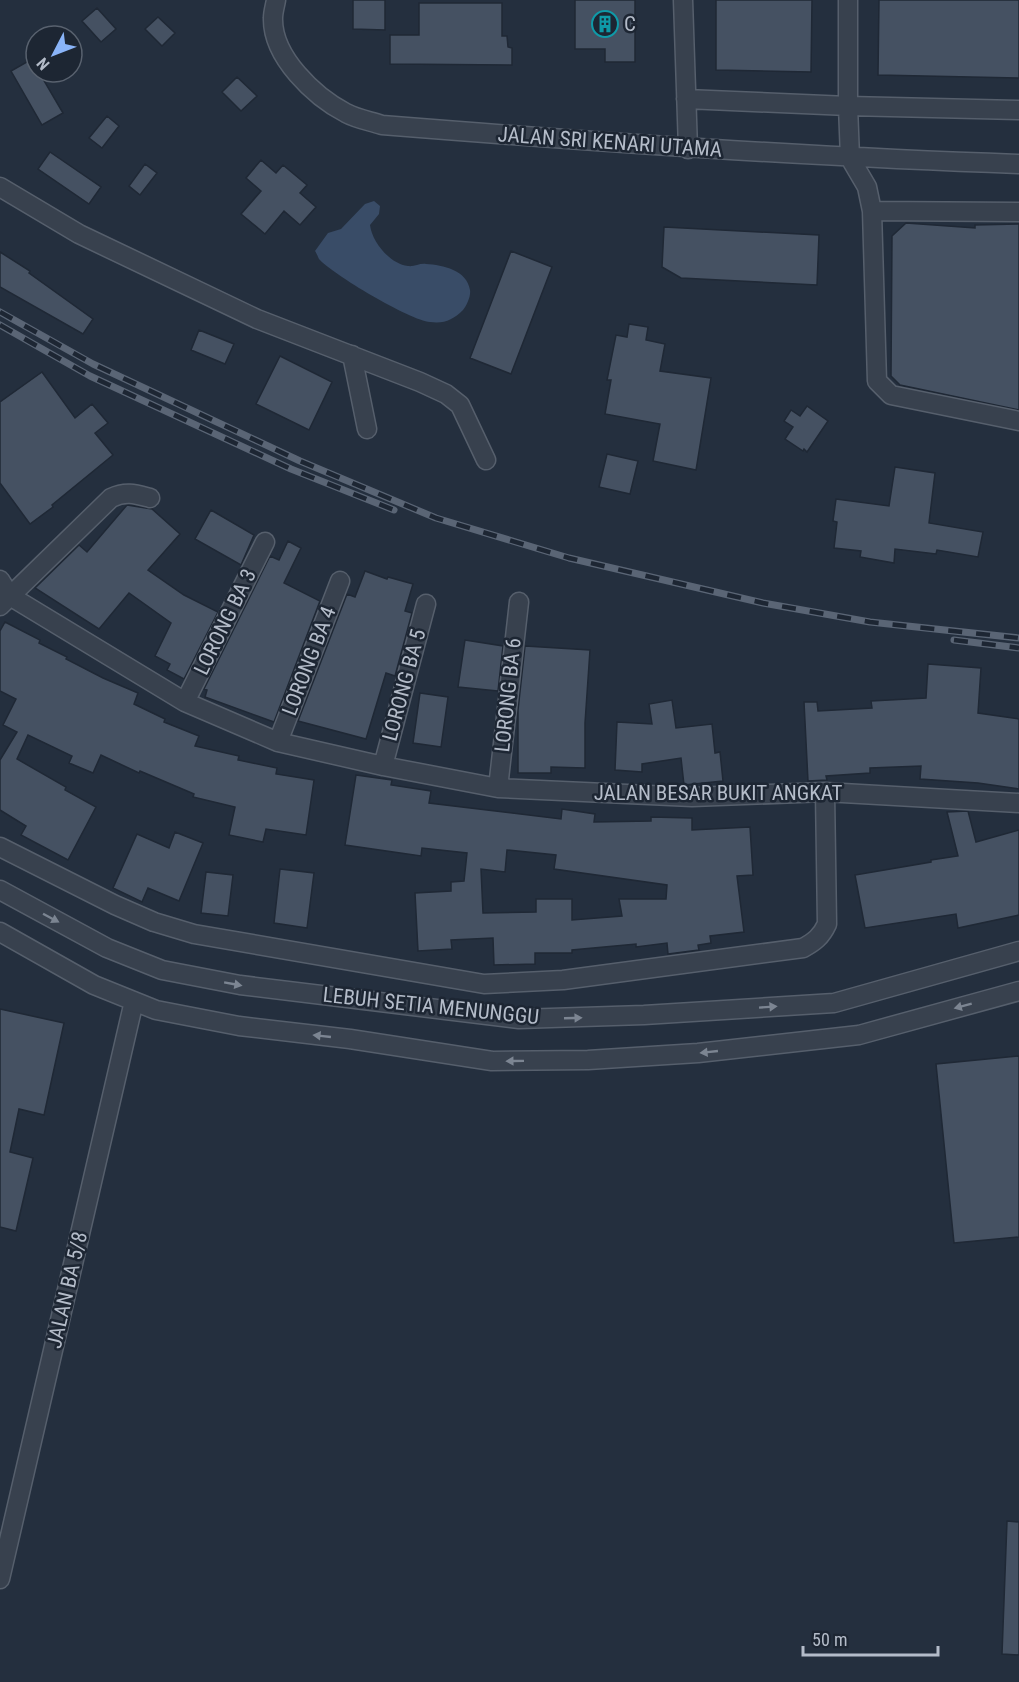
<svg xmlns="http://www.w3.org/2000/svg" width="1019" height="1682" font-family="'Roboto Condensed',sans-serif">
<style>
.water{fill:#394c67}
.building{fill:#455162;stroke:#1f2835;stroke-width:1.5;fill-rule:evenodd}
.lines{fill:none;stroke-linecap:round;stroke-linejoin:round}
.minor-casing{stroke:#565f6c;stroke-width:21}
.minor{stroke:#38414e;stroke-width:18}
.rail-casing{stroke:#5a6575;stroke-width:7}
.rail{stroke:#1d2633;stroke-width:4.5;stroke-dasharray:14;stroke-linecap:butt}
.oneway{fill:#7c8592}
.labels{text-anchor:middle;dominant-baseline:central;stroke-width:5;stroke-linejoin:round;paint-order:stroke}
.poi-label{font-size:21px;fill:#b4bcc9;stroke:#1d2633;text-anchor:start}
.street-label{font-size:21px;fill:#b4bcc9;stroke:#1d2633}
</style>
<rect width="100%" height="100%" fill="#242f3e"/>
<!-- water -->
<path class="water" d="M 374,201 L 380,206 L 379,214 L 370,225 C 372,242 390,264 408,266 C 414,267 420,263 426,264 C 443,265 467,270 470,290 C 471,296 467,305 463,310 C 453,320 444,324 430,322 C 411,321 332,274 319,259 C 318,257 316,252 315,251 L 328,233 L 341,229 L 365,204 Z"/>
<!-- building -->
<path class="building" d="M 353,0 L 385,0 L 385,30 L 353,29 Z
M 575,0 L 635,0 L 635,62 L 605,62 L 605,49 L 575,49 Z
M 716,0 L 812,0 L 811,72 L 716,70 Z
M 879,0 L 1019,0 L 1019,78 L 878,75 Z
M 419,3 L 502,3 L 502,36 L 507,36 L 508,47 L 512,48 L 512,65 L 390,64 L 390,35 L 419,35 Z
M 97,8 L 116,29 L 101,42 L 82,21 Z
M 158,17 L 175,33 L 162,46 L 145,29 Z
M 32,59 L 36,66 L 36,72 L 39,72 L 63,113 L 42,125 L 11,71 Z
M 237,77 L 257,96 L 241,111 L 222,92 Z
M 107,116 L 119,126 L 102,148 L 89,138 Z
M 50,152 L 101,187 L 89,204 L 38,169 Z
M 261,160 L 276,173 L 283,165 L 307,185 L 300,193 L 316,207 L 300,225 L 284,211 L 265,234 L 241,214 L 261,191 L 246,178 Z
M 145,164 L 157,173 L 140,195 L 129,186 Z
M 906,223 L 975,228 L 975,225 L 1019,224 L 1019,410 L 900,385 L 891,376 L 892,236 Z
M 664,227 L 819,235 L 817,285 L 681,278 L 662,267 Z
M 511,251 L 552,267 L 511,374 L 470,358 Z
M 0,252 L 30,271 L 29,273 L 93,319 L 83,334 L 0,287 Z
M 629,324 L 648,327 L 646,340 L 665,344 L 660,371 L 711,378 L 696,470 L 653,461 L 660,424 L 605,414 L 611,380 L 607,380 L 616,335 L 627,337 Z
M 199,330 L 234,344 L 225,364 L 191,350 Z
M 280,356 L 332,382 L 309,430 L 256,404 Z
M 42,372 L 75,418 L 92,404 L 108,423 L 95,433 L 113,455 L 52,505 L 53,507 L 30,524 L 0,483 L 0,402 Z
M 807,406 L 828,421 L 807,452 L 804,449 L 803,451 L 785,439 L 793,427 L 784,421 L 791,410 L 800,416 Z
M 607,454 L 638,461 L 630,494 L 599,487 Z
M 895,467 L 935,473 L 929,523 L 983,532 L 978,557 L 937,550 L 936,554 L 895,549 L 894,563 L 860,557 L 861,551 L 834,548 L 837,522 L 833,521 L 836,499 L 889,506 Z
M 127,505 L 152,509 L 180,534 L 148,570 L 184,595 L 218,612 L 184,679 L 167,670 L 170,664 L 155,656 L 171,623 L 129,593 L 99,629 L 35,588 L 79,545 L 87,552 Z
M 211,510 L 254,535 L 241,565 L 195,539 Z
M 288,541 L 301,548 L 284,583 L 320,601 L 274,722 L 205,697 L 207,690 L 204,689 L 270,556 L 279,560 Z
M 365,571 L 387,579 L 388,577 L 413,584 L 405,611 L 412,613 L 395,676 L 386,673 L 366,739 L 298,721 L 347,594 L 355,597 Z
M 5,622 L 40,640 L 39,643 L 67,657 L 66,659 L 103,678 L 138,693 L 134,704 L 165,719 L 164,722 L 199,736 L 195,746 L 239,756 L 238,760 L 277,768 L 276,774 L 314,780 L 306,835 L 266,829 L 263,842 L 229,835 L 235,807 L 193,797 L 194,794 L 140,771 L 139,773 L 101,755 L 93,773 L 69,763 L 72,756 L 28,735 L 17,759 L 66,787 L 65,790 L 96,807 L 68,860 L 21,835 L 26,826 L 0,810 L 0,760 L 17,732 L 3,725 L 16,699 L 0,691 L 0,631 Z
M 465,640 L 503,646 L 498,691 L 458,687 Z
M 525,646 L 590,650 L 585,723 L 585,768 L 551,767 L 551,773 L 518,773 L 518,710 Z
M 928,664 L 981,668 L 978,713 L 1019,719 L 1019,789 L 978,783 L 920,779 L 921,766 L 870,768 L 870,773 L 826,776 L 827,780 L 808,781 L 804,702 L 817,702 L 818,711 L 872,708 L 871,701 L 926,698 Z
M 420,693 L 448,697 L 441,747 L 413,743 Z
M 672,700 L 676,728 L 712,724 L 715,753 L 720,752 L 723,781 L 684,785 L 681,758 L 642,764 L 642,772 L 615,770 L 617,722 L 652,724 L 649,704 Z
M 356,775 L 392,780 L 391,785 L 431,791 L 429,803 L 561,819 L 562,809 L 595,814 L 594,822 L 651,821 L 651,817 L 692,818 L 692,830 L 750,827 L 753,875 L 737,876 L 744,932 L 710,936 L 711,943 L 698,945 L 699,950 L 668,954 L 667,943 L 636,947 L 636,944 L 572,950 L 572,953 L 535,953 L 535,964 L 494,965 L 493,938 L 451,940 L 452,949 L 418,951 L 415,893 L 451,891 L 451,882 L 464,881 L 467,853 L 422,848 L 421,856 L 345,845 ZM 507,850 L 556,855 L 554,869 L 667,885 L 666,899 L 619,899 L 622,916 L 572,920 L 572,899 L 536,899 L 536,912 L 483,913 L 481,869 L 505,872 Z
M 968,811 L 976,842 L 1019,830 L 1019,915 L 958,928 L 956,914 L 865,928 L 855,875 L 931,862 L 931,860 L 958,856 L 947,812 Z
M 175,832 L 203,843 L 179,901 L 148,888 L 142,902 L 113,888 L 137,834 L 169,848 Z
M 280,869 L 314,873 L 307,928 L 274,923 Z
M 206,872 L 233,875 L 228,916 L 201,913 Z
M 0,1009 L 64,1023 L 44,1115 L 19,1109 L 10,1152 L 33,1158 L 16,1231 L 0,1227 Z
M 1019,1056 L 1019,1237 L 954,1243 L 936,1064 Z
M 1007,1521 L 1019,1522 L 1019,1655 L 1002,1654 Z"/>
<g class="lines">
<defs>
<path id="minor" d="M 276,0 C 275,6 273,12 273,18 C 272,57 315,97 346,113 C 357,119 370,121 382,125 C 594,142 806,157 1019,164
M 683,0 L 688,149
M 848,0 L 848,106 L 850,158 L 867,187 L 872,211 L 877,381 L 891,395 L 1019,421
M 686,99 L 848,106 L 1019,110
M 0,187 L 79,234 L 257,319 L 420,382 L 446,394 L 460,405 L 486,460
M 872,211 L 1019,212
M 352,355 L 367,429
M 0,580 L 10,596 L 185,702 L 278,742 L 383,766 L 498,788 L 692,797 L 825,792 L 1019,803
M 0,606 L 111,498 C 126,491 135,494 150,498
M 185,702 L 265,542
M 278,742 L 340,581
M 383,766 L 426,604
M 498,788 L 519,602
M 0,847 L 115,905 L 154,922 L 194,934 L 484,984 L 563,980 L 803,948 C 814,942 821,937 827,924 L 825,792
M 0,890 L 107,948 L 162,970 L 240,985 L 519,1019 L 644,1015 L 834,1003 L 1019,951
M 0,932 L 94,985 L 156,1010 L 239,1026 L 350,1039 L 492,1061 L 588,1060 L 698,1053 L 859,1035 L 1019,991
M 0,1579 L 134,1001"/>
</defs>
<!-- minor casing -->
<use href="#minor" class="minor-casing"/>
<!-- minor -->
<use href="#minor" class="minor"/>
<defs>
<path id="rail" d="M 0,312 L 93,364 L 300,461 L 436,518 L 569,558 L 763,603 L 870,622 L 1019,638
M 0,325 L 90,376 L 291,469 L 394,510
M 954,640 L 1019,648"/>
</defs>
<!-- rail casing -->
<use href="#rail" class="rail-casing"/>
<!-- rail -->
<use href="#rail" class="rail"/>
</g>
<!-- one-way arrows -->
<defs><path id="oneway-solid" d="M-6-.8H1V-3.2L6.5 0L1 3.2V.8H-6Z" transform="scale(1.5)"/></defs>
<g class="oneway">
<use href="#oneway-solid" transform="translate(51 918) rotate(28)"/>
<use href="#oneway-solid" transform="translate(233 984) rotate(10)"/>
<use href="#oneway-solid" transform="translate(963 1006) rotate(165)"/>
<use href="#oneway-solid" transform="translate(768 1007) rotate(-4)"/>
<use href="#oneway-solid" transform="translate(573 1018) rotate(-2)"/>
<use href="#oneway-solid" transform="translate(322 1036) rotate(-174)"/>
<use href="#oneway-solid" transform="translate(709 1052) rotate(174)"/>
<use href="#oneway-solid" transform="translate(515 1061) rotate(179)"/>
</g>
<!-- icons -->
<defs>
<symbol id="building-ring" viewBox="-11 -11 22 22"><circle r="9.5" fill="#1d2633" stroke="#0f9aa8" stroke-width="1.5"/><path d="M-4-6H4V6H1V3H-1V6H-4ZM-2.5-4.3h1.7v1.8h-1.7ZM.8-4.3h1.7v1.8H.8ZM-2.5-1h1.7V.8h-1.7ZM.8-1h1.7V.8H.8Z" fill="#0f9aa8"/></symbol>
</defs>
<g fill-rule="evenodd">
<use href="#building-ring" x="590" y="9" width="30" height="30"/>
</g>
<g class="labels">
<!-- poi labels -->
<g class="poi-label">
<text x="624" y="24">C</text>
</g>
<!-- street labels -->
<g class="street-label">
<text transform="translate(610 142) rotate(4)">JALAN SRI KENARI UTAMA</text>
<text transform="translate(225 622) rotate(-64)">LORONG BA 3</text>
<text transform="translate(309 661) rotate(-69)">LORONG BA 4</text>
<text transform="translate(404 685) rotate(-75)">LORONG BA 5</text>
<text transform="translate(508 695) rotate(-84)">LORONG BA 6</text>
<text x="718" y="793">JALAN BESAR BUKIT ANGKAT</text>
<text transform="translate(431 1006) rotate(6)">LEBUH SETIA MENUNGGU</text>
<text transform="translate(67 1290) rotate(-77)">JALAN BA 5/8</text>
</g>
</g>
<!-- north arrow -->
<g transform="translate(54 54) rotate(228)"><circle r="28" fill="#1d2633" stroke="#59626f" stroke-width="1.5"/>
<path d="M0-4.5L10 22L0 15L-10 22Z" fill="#8ab4f8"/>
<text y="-9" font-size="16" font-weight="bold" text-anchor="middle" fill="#b4bcc9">N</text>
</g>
<!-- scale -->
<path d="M803 1646v9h135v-9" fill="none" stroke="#b4bcc9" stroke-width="3"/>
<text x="812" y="1646" font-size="18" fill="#b4bcc9" stroke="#1d2633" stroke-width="4.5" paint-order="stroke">50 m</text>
</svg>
